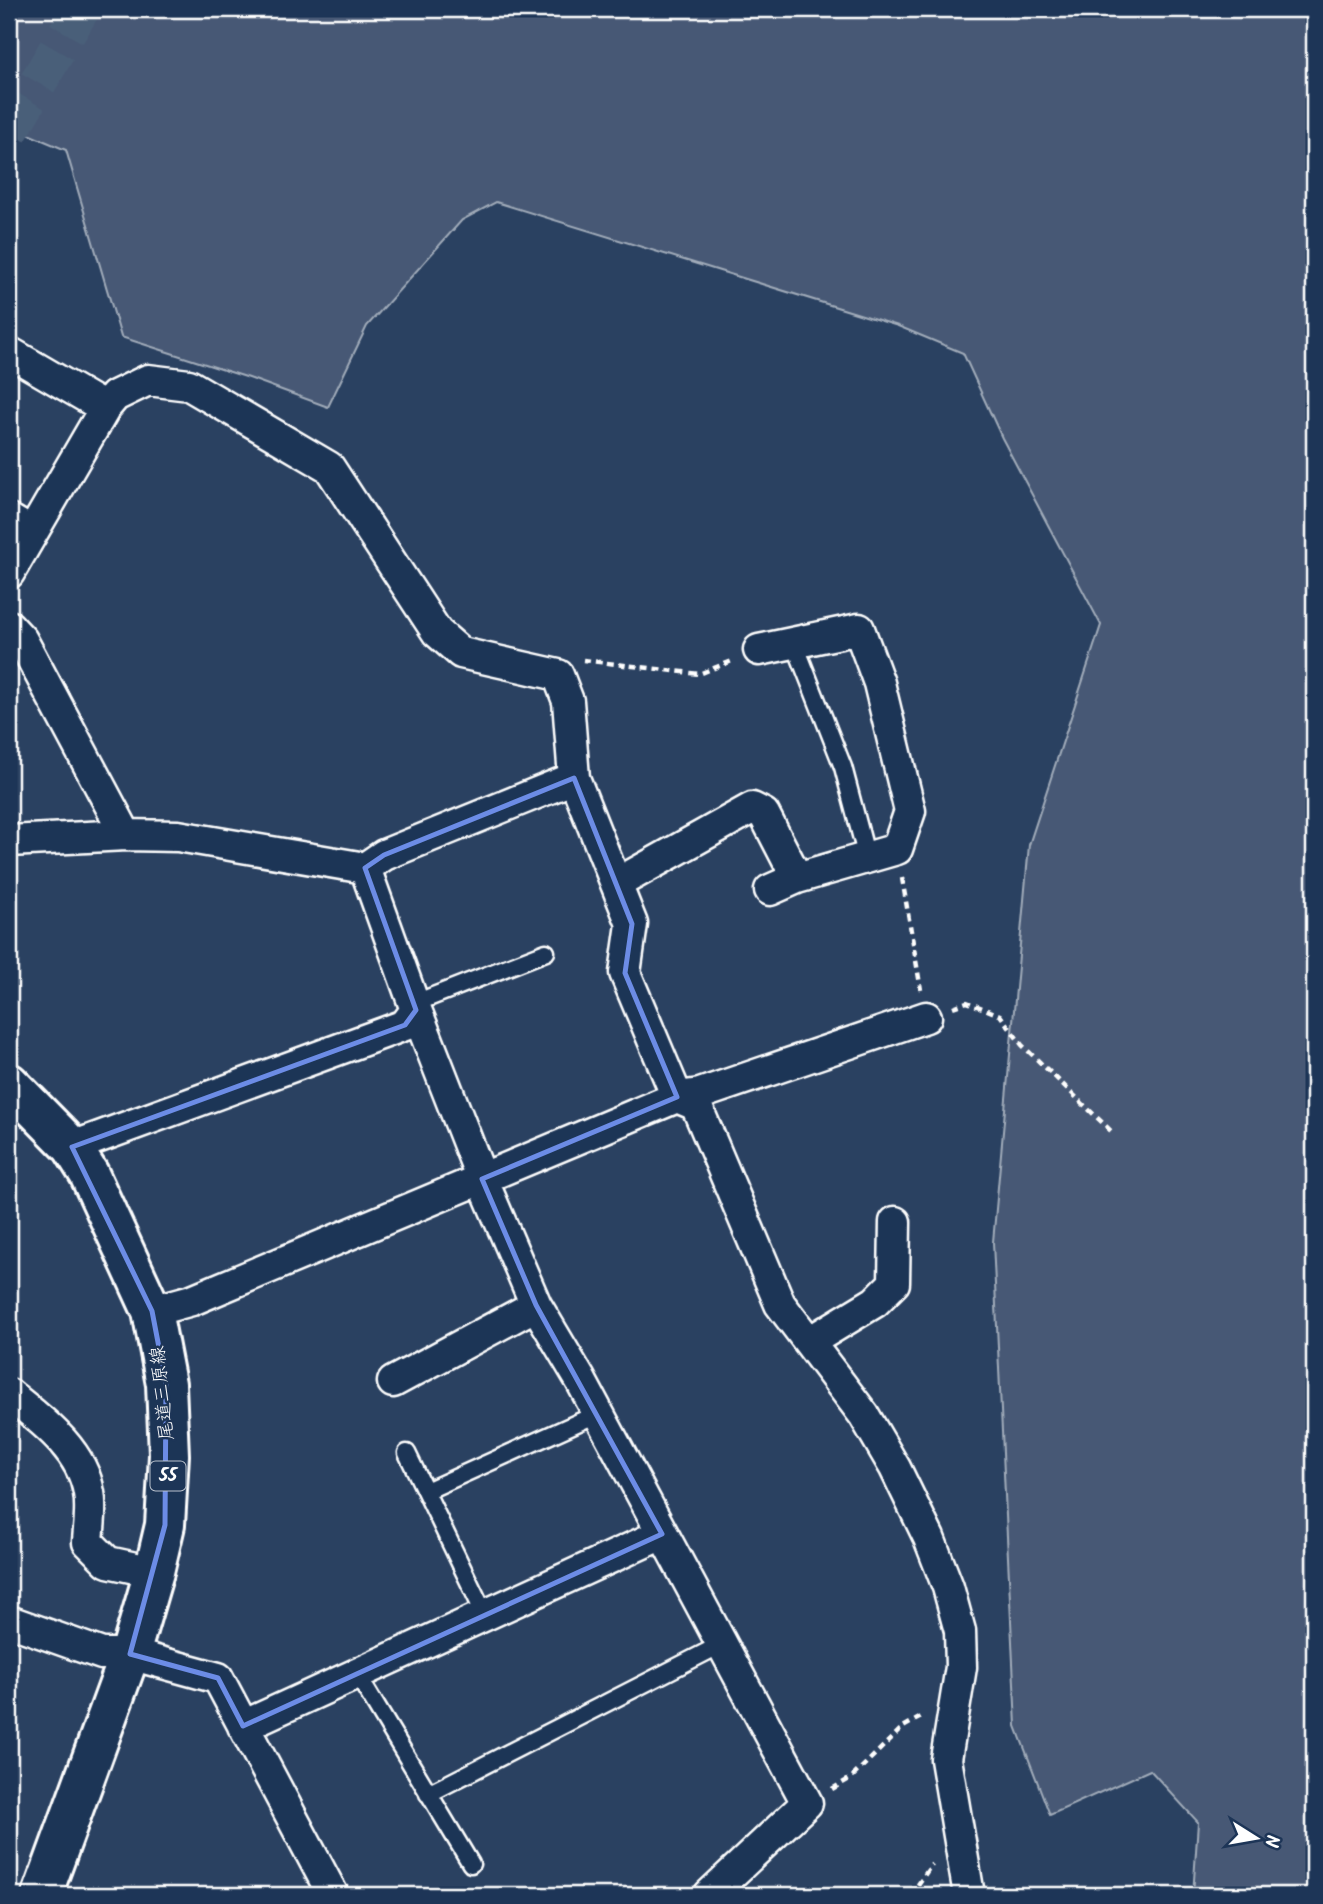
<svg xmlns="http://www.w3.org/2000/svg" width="1323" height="1904" font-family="Kalam,'Klee One',sans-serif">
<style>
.green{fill:#465975;stroke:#a2acba;stroke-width:2}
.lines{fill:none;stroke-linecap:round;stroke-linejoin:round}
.highway-tunnel{stroke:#4a5e79;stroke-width:38;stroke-dasharray:38 19;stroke-linecap:butt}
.lane-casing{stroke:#fff;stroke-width:21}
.street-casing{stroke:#fff;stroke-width:35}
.primary-casing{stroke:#fff;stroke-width:44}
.path{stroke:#fff;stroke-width:4.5;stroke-dasharray:7 5;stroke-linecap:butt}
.lane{stroke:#1d3557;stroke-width:16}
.street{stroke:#1d3557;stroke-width:30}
.primary{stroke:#1d3557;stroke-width:38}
.marked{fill:none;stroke:#6c8ce6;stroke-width:5;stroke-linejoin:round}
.labels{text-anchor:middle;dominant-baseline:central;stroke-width:5;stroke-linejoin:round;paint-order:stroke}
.shield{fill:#1d3557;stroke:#bbc2cd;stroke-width:2}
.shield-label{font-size:18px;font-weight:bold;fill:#fff}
.street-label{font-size:19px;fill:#fff;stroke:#1d3557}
</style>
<rect width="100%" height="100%" fill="#2a4161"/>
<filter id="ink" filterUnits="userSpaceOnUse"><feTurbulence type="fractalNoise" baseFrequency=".0143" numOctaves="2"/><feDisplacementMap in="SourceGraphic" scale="14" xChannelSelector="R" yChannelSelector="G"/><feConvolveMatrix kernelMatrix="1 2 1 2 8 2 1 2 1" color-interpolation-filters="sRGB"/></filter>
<g filter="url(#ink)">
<!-- green -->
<path class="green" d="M 9,9 L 1314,9 L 1314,1895 L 1193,1895 L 1198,1822 L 1150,1770 L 1050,1815 L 1016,1726 L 993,1242 L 1029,845 L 1101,625 L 1002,438 L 963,353 L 898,326 L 496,202 L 462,220 L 367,326 L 328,407 L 249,378 L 121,337 L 66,150 L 9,126 Z"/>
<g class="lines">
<!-- highway-tunnel -->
<path class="highway-tunnel" d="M 9,132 L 81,9"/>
<defs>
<path id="lane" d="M 794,642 L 843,767 L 867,858
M 416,1010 L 423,1000 L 546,952
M 407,1453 L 485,1615
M 426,1491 L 599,1413
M 357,1674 L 471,1864
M 428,1794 L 722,1644"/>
<path id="street" d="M 9,352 L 105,408
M 9,519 L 32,533
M 9,573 L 105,408 L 115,396 L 148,380 L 189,385 L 329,467 L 437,632 L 461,653 L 558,675 L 568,701 L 574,778 L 632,924 L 625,973 L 677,1097 L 696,1105 L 780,1304 L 864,1415 L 895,1468 L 929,1538 L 948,1587 L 960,1631 L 961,1667 L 946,1759 L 969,1895
M 9,626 L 22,640 L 126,835
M 759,650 L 859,629 L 879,683 L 910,811 L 897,849 L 797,878 L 770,890
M 9,841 L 126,835 L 178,836 L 365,868 L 416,1010 L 482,1179 L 536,1305 L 580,1379 L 807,1803 L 709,1895
M 365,868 L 384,855 L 574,778
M 616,884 L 752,808 L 764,814 L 797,878
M 72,1147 L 405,1025 L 416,1010
M 152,1311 L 192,1300 L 677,1097 L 700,1094 L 926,1017
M 809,1342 L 875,1302 L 894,1283 L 895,1222
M 393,1382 L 536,1305
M 9,1394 C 41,1420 82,1449 89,1493 C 92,1508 89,1526 88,1542 L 108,1562 L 154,1572
M 9,1621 L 102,1654 L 130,1654 L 218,1678 L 333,1895
M 243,1726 L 662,1534"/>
<path id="primary" d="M 9,1083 L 72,1147 L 89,1174 L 152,1311 L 166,1384 L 169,1455 L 165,1525 L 154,1572 L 130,1654 L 42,1895"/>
</defs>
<!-- lane casing -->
<use href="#lane" class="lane-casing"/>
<!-- street casing -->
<use href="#street" class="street-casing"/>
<!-- primary casing -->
<use href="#primary" class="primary-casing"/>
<!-- path -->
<path class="path" d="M 583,660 L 699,674 L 732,661
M 902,878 L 921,990
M 953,1007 L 967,1002 L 1000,1015 L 1022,1045 L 1111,1131
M 832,1789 L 851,1778 L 903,1727 L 923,1716
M 911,1895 L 932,1864"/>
<!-- lane -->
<use href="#lane" class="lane"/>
<!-- street -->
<use href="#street" class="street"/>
<!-- primary -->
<use href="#primary" class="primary"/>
</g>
</g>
<!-- marked area -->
<path class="marked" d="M 574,778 L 632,924 L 625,973 L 677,1097 L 482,1179 L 536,1305 L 662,1534 L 243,1726 L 218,1678 L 130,1654 L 165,1525 L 166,1384 L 152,1311 L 72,1147 L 405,1025 L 416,1010 L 365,868 L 384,855 Z"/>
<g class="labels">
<!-- shield labels -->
<rect class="shield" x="150.5" y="1461.5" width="35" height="29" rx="5"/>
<g class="shield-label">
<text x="168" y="1476">55</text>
</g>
<!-- street labels -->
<g class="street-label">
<text transform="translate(163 1393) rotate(-96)">尾道三原線</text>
</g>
</g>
<!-- margin -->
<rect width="1323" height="1904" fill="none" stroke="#1d3557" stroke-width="35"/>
<rect x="18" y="18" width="1288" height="1869" fill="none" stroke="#fff" stroke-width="2.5" filter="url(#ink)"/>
<!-- north arrow -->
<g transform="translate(1256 1838) rotate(101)" stroke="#1d3557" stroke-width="5" paint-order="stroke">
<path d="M0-5L12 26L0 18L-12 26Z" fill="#ffffff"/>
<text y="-10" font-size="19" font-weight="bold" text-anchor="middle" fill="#ffffff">N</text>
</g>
</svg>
